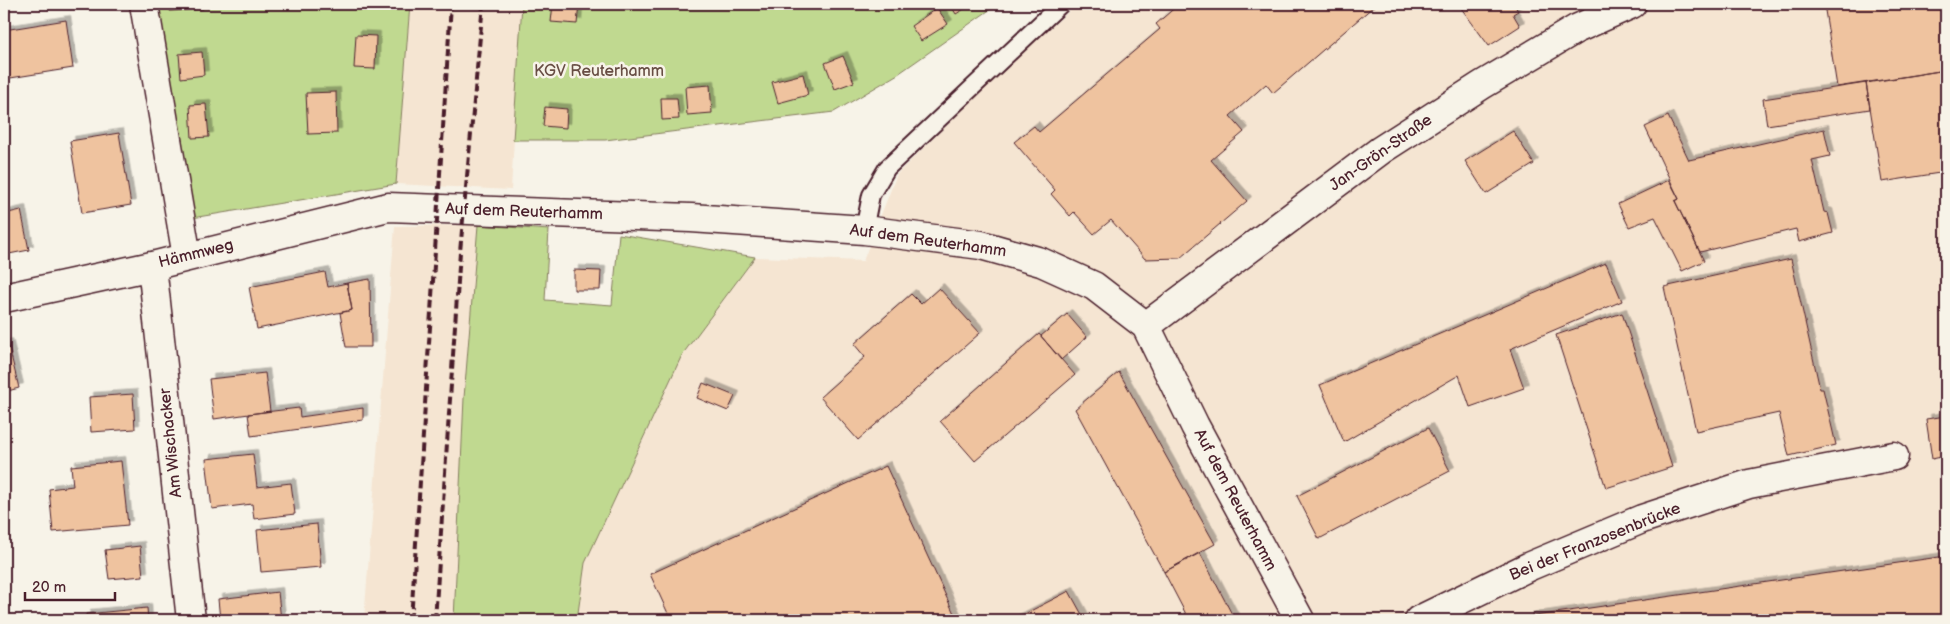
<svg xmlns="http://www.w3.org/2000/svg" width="1950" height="624" font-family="'Balsamiq Sans',sans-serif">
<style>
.built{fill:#f5e5d2}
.green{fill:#c0d990;stroke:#857c5e}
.building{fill:#efc39f;stroke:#4a1f2b;filter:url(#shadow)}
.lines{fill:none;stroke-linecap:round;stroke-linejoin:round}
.service-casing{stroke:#4a1f2b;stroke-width:20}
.minor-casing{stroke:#4a1f2b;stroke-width:31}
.service{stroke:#f7f3e8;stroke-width:16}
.minor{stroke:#f7f3e8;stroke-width:28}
.rail{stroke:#4a1f2b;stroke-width:4;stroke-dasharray:8 4;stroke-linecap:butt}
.labels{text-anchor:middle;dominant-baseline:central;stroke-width:5;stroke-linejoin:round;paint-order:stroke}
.park-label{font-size:16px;fill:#684e44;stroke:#f7f3e8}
.street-label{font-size:16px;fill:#4a1f2b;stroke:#f7f3e8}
</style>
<defs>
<filter id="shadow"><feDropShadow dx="4.5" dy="-4.5" stdDeviation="0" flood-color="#0004"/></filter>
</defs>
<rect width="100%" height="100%" fill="#f7f3e8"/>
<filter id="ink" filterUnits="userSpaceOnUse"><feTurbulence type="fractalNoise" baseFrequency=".02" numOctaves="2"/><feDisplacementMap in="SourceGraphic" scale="10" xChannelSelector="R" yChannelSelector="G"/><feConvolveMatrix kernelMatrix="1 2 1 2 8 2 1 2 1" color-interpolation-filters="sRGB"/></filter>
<g filter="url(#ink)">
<!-- built -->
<path class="built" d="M 410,4 L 522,4 L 511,190 L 396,184 Z
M 1078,4 L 1946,4 L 1946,620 L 577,620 L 585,563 L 682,355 L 755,257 L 863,261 L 897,174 L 1018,55 Z
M 478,225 L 464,398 L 454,620 L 364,620 L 395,226 Z"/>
<!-- green -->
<path class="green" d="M 158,4 L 410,4 L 396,184 L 192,218 Z
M 522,4 L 998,4 L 898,74 L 834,112 L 605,140 L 513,140 Z
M 478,225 L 549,230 L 545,300 L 612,305 L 619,234 L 755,257 L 682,355 L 585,563 L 577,620 L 454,620 L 464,398 Z"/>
<!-- building -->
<path class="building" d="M 169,4 L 202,4 L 203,9 L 170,11 Z
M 553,4 L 579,4 L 577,24 L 551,22 Z
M 950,4 L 972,4 L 956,14 Z
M 1179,4 L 1372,4 L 1374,6 L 1273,93 L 1266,84 L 1230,116 L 1244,132 L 1211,160 L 1247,201 L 1180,258 L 1145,259 L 1111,220 L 1094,234 L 1074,212 L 1070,216 L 1051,194 L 1055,190 L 1014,142 L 1034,126 L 1039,132 L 1160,29 L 1156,24 Z
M 1458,4 L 1519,4 L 1515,6 L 1518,11 L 1513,14 L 1520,26 L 1489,46 Z
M 1824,4 L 1946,4 L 1946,70 L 1837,87 Z
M 937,8 L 948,24 L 921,41 L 911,26 Z
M 66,20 L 73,68 L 4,79 L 4,30 Z
M 356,35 L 376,36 L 375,69 L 354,68 Z
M 202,52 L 204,75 L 181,78 L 179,54 Z
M 843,56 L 854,82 L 835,89 L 825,63 Z
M 1946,70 L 1946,172 L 1882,182 L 1866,83 Z
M 803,74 L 808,95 L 778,103 L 772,82 Z
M 1866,83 L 1870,109 L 1767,125 L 1763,99 Z
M 710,85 L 712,113 L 687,115 L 685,87 Z
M 336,92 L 337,133 L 308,134 L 306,93 Z
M 661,98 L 677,98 L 679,119 L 662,120 Z
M 206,104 L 209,137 L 192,138 L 190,105 Z
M 545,107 L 567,109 L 566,128 L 543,126 Z
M 1668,116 L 1689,160 L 1824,129 L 1830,156 L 1812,160 L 1824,212 L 1828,213 L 1833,233 L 1799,242 L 1796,229 L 1700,252 L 1675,201 L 1679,199 L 1645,127 Z
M 1513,131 L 1534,164 L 1486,194 L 1465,161 Z
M 119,133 L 131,205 L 82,213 L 70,141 Z
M 1669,180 L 1679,199 L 1675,201 L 1704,261 L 1682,271 L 1655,217 L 1629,227 L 1618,204 Z
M 21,210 L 29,250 L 4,255 L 4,214 Z
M 1791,259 L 1820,389 L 1823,389 L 1836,445 L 1789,456 L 1779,413 L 1696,431 L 1664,287 Z
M 1606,263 L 1622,301 L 1510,349 L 1524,388 L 1470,407 L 1459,375 L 1344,442 L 1320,385 Z
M 574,270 L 601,271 L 600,290 L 574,290 Z
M 325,272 L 328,287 L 347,283 L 352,310 L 257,329 L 249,287 Z
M 370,279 L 371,347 L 346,347 L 340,313 L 352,310 L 347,283 Z
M 939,288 L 980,333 L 858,440 L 820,397 L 865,357 L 854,344 L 911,294 L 921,304 Z
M 1622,313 L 1672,467 L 1606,488 L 1556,335 Z
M 1067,314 L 1087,337 L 1061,360 L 1041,336 Z
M 1039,334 L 1075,375 L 975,461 L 940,421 Z
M 8,343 L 19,388 L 4,392 L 4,344 Z
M 1119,372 L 1215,544 L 1164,572 L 1075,409 Z
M 265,373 L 270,411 L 214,419 L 209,379 Z
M 703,383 L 735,396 L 728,411 L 697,398 Z
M 133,394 L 135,429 L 91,432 L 89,397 Z
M 299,408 L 300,417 L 363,408 L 363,420 L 251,436 L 248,414 Z
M 1946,416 L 1946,456 L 1932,459 L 1926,419 Z
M 1428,428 L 1450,471 L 1319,539 L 1297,496 Z
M 253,454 L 257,487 L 291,483 L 295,514 L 254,519 L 252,504 L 212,509 L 206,459 Z
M 121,461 L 128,525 L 53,532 L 49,489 L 73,486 L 71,466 Z
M 886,466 L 957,620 L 671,620 L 650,574 Z
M 317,524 L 321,567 L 261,572 L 257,530 Z
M 140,546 L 143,576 L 109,579 L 105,550 Z
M 1200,553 L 1235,620 L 1189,620 L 1164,572 Z
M 1946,556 L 1946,620 L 1528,620 L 1528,617 Z
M 1069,591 L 1085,620 L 1013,620 Z
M 278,592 L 281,620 L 220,620 L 218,599 Z
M 147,608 L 148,620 L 87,620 L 86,614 Z"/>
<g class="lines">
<defs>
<path id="service" d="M 864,230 L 871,195 L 887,168 L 1061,4"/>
<path id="minor" d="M 144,4 L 187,257
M 152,266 L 191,620
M 4,298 L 152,266 L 388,207 L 691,218 L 864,230 L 981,245 L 1041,262 L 1094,286 L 1146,326 L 1195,426 L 1300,620
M 1146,326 L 1381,150 L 1482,85 L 1576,29 L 1632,4
M 1419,620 L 1530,566 L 1642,519 L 1749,484 L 1894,456"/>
</defs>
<!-- service casing -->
<use href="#service" class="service-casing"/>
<!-- minor casing -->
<use href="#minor" class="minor-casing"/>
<!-- service -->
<use href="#service" class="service"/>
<!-- minor -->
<use href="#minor" class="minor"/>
<!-- rail -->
<path class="rail" d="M 411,620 L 451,4
M 435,620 L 460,252 L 483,4"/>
</g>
</g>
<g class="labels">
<!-- park labels -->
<g class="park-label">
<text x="599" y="71">KGV Reuterhamm</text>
</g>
<!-- street labels -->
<g class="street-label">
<text transform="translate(1381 153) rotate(-35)">Jan-Grön-Straße</text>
<text transform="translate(524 212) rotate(2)">Auf dem Reuterhamm</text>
<text transform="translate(928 241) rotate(8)">Auf dem Reuterhamm</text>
<text transform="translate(196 254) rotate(-14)">Hämmweg</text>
<text transform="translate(171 443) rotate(-96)">Am Wischacker</text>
<text transform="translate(1235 500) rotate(62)">Auf dem Reuterhamm</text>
<text transform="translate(1595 542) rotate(-22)">Bei der Franzosenbrücke</text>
</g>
</g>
<!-- margin -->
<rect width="1950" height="624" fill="none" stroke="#f7f3e8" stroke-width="20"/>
<rect x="10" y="10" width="1930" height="604" fill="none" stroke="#4a1f2b" stroke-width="2" filter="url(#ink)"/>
<!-- scale -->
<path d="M25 592v8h90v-8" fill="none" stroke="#4a1f2b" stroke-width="2.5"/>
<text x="32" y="592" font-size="15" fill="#4a1f2b" stroke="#f7f3e8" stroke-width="4" paint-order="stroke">20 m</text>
</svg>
